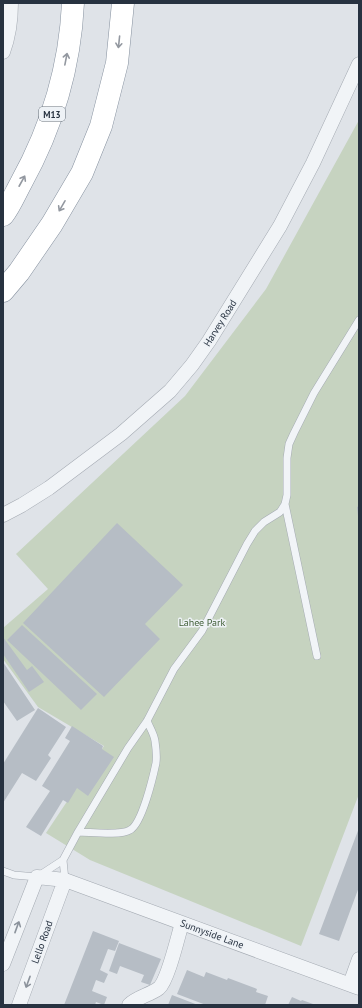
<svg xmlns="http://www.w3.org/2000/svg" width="362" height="1008" font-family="'PT Sans',sans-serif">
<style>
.green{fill:#c6d3c0}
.building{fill:#b6bdc5}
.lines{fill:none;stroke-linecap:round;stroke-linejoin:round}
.service-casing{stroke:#a4aab2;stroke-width:8}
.minor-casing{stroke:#a4aab2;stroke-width:15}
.motorway-casing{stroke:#86919f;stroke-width:23}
.service{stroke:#f1f4f7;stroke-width:7}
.minor{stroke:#f1f4f7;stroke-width:14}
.motorway{stroke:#fff;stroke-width:22}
.oneway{stroke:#9398a0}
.oneway2{stroke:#8c939c}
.labels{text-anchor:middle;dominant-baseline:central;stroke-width:3;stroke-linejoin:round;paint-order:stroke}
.shield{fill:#eef2f6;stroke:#636c77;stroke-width:1}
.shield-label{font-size:9px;font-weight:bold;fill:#273240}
.street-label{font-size:10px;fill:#273240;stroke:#eef2f6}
.park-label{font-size:10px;fill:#3e5c34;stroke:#eef2f6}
</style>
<rect width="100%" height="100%" fill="#dfe3e8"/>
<!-- green -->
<path class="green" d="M 359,120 L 359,794 L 301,946 L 90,860 L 46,833 L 104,746 L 38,707 L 3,659 L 3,628 L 48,589 L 16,554 L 185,396 L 266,289 Z"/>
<!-- building -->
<path class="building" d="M 359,506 L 359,516 L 358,516 L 357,507 Z
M 117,523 L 183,585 L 145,624 L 160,639 L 104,697 L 23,623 Z
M 22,625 L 97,694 L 81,710 L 7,640 Z
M 3,637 L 27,670 L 32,666 L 44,682 L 29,692 L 3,654 Z
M 3,662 L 35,710 L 17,721 L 3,701 Z
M 38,708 L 66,727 L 48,755 L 51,758 L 36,781 L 22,773 L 3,803 L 3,764 Z
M 72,726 L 103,746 L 102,749 L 114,757 L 88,796 L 77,788 L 68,803 L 63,800 L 41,836 L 26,827 L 50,791 L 42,786 L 70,741 L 65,738 Z
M 359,828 L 359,887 L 339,941 L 319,934 Z
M 93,931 L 119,941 L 115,951 L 108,949 L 100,970 L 108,974 L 104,983 L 96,980 L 92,991 L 107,997 L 104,1005 L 96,1002 L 95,1005 L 64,1005 Z
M 119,943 L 161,959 L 150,985 L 141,982 L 144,975 L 120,966 L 117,974 L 109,971 Z
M 187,970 L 204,977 L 206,972 L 227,980 L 228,978 L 257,989 L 256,992 L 268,996 L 265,1005 L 206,1005 L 177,994 Z
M 172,995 L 198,1005 L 168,1005 Z
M 292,997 L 301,1001 L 302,1000 L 313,1004 L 312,1005 L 288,1005 Z"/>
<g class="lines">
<defs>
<path id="service" d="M 285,504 L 317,656
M 78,832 C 90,832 120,836 130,830 C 142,824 153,777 156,763 C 157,756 156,748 155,741 C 154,734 150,728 147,721
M 63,860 L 65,880
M 3,871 L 14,875 L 37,877 L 63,860 L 78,832 L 128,748 L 147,721 L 174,669 L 202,631 L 247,544 L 255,531 L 264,522 L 280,512 L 285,504 L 287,495 L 287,458 L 289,444 L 294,433 L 314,393 L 359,320"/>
<path id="minor" d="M 3,52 C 9,36 11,20 11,3
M 3,515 L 22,505 L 49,488 L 121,434 L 170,391 L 192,365 L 209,341 L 280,226 L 313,163 L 359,64
M 3,964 L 37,877 L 65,880 L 359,988
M 350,984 L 359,959
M 19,1005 L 65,880
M 129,1005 C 137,997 150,995 159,988 C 168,980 178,936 182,923"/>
<path id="motorway" d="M 3,215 C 10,206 15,194 21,183 C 52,127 70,67 73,3
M 3,291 L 19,272 L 52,224 L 82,173 L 101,126 L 117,63 L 123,3"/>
</defs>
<!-- service casing -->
<use href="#service" class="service-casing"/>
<!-- minor casing -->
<use href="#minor" class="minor-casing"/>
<!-- motorway casing -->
<use href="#motorway" class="motorway-casing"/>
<!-- service -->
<use href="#service" class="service"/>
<!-- minor -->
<use href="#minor" class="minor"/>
<!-- motorway -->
<use href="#motorway" class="motorway"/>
</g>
<!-- one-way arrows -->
<defs><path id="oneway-shaft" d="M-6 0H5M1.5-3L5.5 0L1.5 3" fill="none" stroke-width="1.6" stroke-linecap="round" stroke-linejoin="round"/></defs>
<g class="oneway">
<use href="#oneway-shaft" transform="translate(119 42) rotate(96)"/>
<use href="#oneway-shaft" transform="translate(66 59) rotate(-79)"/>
<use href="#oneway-shaft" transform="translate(22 181) rotate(-61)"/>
<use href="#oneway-shaft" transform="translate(62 206) rotate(120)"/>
</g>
<g class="oneway2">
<use href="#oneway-shaft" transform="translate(17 927) rotate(-70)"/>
<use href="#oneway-shaft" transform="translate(28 982) rotate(110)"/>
</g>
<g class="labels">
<!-- shield labels -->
<rect class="shield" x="39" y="107" width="26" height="14" rx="3"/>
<g class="shield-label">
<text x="52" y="114">M13</text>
</g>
<!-- street labels -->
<g class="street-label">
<text transform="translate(220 323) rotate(-58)">Harvey Road</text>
<text transform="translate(212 934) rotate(20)">Sunnyside Lane</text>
<text transform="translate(42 942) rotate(-70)">Lello Road</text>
</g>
<!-- park labels -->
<g class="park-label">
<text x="202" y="622">Lahee Park</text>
</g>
</g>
<!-- border -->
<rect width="362" height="1008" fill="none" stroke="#273240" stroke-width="8"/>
</svg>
